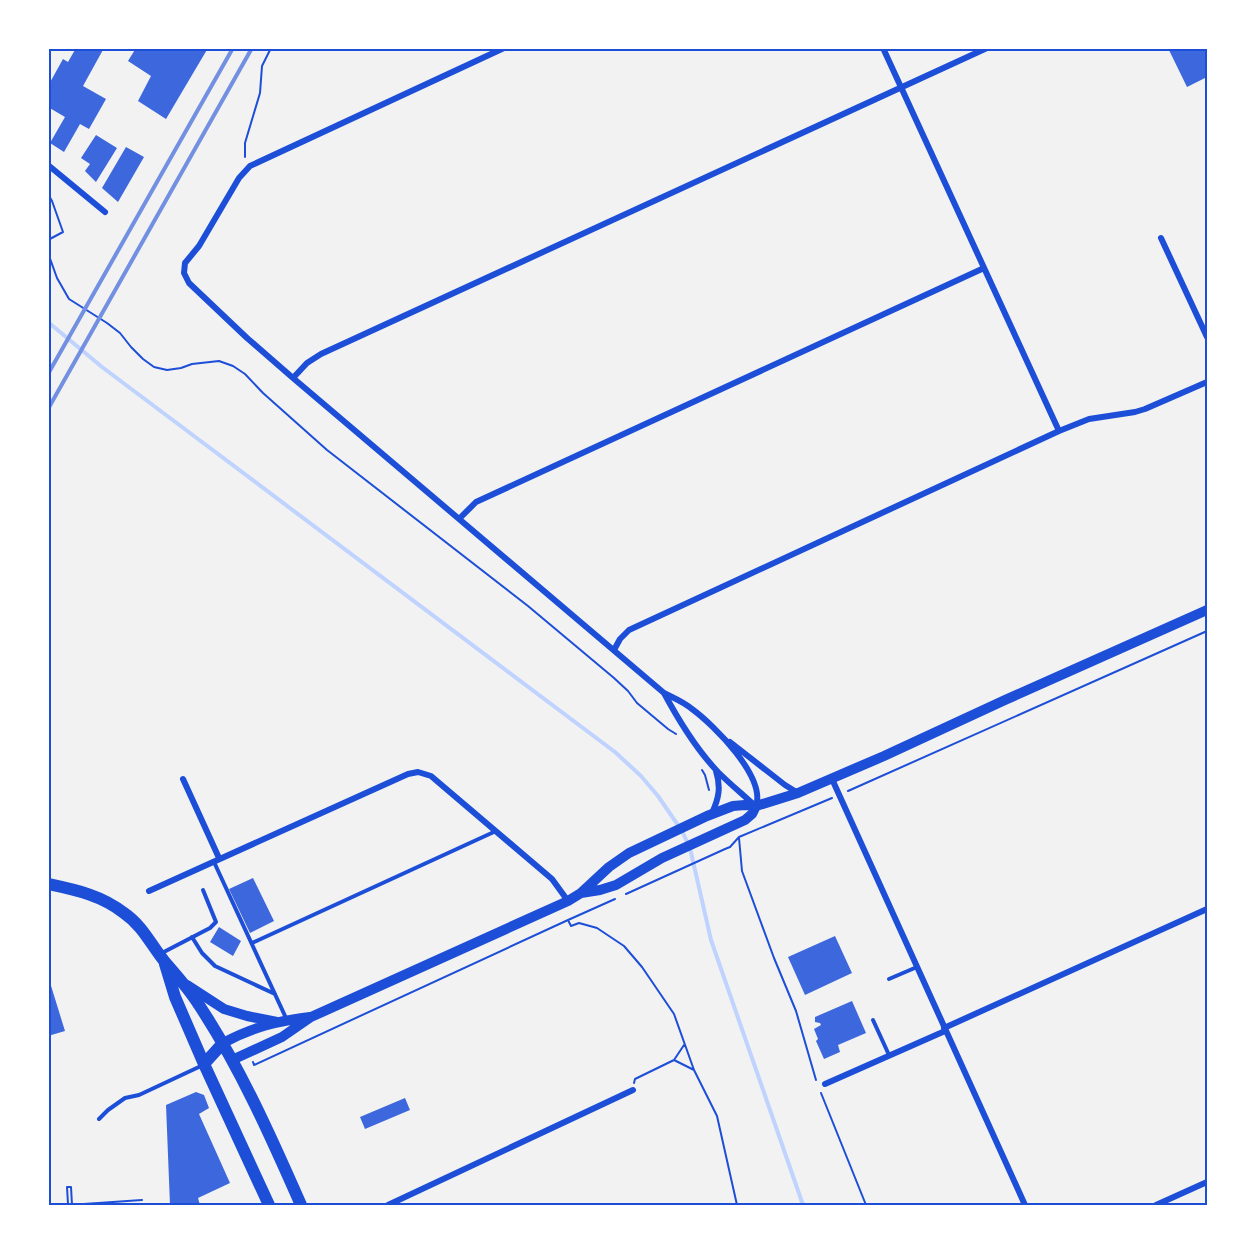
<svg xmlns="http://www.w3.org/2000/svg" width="1255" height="1253" font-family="Mulish,sans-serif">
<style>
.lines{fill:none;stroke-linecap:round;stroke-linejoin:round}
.stream{stroke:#bfd3fe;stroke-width:4}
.building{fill:#3d67dc}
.path{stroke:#1d4ed8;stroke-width:2}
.service{stroke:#1d4ed8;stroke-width:4}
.minor{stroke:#1d4ed8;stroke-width:6}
.secondary{stroke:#1d4ed8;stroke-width:10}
.primary{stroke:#1d4ed8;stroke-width:12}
.rail{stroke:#7290e2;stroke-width:4}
.neatline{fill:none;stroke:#1d4ed8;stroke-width:2}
</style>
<rect width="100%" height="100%" fill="#f2f2f2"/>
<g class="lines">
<!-- stream -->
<path class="stream" d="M 48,322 L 102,367 L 615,752 L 641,776 L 658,796 L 682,831 L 690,848 L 711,940 L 803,1205"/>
</g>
<!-- building -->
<path class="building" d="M 76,48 L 104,48 L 83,86 L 106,99 L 89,129 L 80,124 L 64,152 L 50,143 L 65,117 L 48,107 L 48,86 L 63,59 L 68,62 Z
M 136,48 L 208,48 L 166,119 L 138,101 L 151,76 L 128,61 Z
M 1168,48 L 1207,48 L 1207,77 L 1187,87 Z
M 96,135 L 117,148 L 96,182 L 85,171 L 90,164 L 81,158 Z
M 126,147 L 144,157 L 118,202 L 102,188 Z
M 253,878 L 274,921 L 250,933 L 229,889 Z
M 219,927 L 241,941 L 233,956 L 210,942 Z
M 835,936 L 852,973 L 805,995 L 788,957 Z
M 48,976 L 65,1031 L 48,1036 Z
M 852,1001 L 866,1033 L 838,1045 L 840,1052 L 824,1059 L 816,1041 L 818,1039 L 814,1029 L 821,1025 L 820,1023 L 815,1022 L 815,1017 Z
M 196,1092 L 204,1095 L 209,1108 L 199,1114 L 230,1183 L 198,1198 L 200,1205 L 170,1205 L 166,1105 Z
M 405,1098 L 410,1110 L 365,1129 L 360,1117 Z"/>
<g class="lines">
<!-- path -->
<path class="path" d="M 245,157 L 245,143 L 260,93 L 262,66 L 271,48
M 48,194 L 52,201 L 63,232 L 48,240
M 48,253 L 57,278 L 69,299 L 107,323 L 120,333 L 131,347 L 143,359 L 154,367 L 167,370 L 181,368 L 192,364 L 219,361 L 233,366 L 245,374 L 263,393 L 327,450 L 528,606 L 614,678 L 628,691 L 637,703 L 668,729 L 676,734
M 702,770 L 705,775 L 709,790
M 848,791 L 1207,631
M 739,838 L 742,871 L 774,958 L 796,1011 L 816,1080
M 626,894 L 725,849 L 730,847 L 739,837 L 832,798
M 615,899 L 568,920 L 571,926 L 579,923 L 597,928 L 624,946 L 642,967 L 674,1014 L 694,1070 L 717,1116 L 737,1205
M 674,1060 L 684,1045
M 253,1062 L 254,1065 L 568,920
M 634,1083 L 635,1079 L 674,1060 L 694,1070
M 821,1093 L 866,1205
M 68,1204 L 67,1187 L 71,1187 L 72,1205
M 69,1205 L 142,1200"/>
<!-- service -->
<path class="service" d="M 214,862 L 286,1018
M 192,937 L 202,953 L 215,966 L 275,994
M 252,943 L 496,831
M 160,954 L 210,928 L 216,922 L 203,890
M 889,979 L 917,967
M 873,1020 L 889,1055
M 99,1119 L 108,1110 L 125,1098 L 139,1095 L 201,1066"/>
<!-- minor -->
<path class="minor" d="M 504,48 L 250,166 L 239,178 L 199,246 L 185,263 L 184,273 L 189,283 L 247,338 L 293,378 L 664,693 C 674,698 684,702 692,709 C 714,725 766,777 756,806
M 883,48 L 1059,431
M 48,165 L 105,212
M 1161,238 L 1207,337
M 293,378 L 307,363 L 321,354 L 987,48
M 459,519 L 476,502 L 984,268
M 614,650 L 620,639 L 629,630 L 1059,431 L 1089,419 L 1135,412 L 1145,409 L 1207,382
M 664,693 C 679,721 696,749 718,772 C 729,783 741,793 753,804
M 730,742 L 785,785 L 798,793
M 183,779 L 219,858
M 832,779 L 1025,1205
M 712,813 C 719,798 721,787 716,771
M 149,891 L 408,774 L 418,772 L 431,776 L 552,879 L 568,901
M 944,1028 L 1207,909
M 825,1084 L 945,1031
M 388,1205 L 633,1090
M 1156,1205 L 1207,1182"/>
<!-- secondary -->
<path class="secondary" d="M 581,893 L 600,890 L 616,885 L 662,858 L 745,820 L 752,814 L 756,806
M 187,985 L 224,1009 L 247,1016 L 277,1022
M 223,1043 C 253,1027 277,1021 310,1017
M 232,1060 L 282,1037 L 311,1017 L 568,901 L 581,893 L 609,867 L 629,853 L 707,816 L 733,806 L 745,805 L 756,806 L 798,793 L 884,756 L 1005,700 L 1207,610"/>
<!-- primary -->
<path class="primary" d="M 48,884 C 76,890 101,895 124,913 C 143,926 151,945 165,962 C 177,976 189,989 199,1005 C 240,1067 271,1137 301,1205
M 165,964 L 175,997 L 204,1064 L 269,1205
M 204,1064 L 223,1043"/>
<!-- rail -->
<path class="rail" d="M 48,374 L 233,48
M 48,409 L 252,48"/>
</g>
<!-- border -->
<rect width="1255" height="1253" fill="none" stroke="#ffffff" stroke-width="99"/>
<rect x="50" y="50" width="1156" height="1154" class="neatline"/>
</svg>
